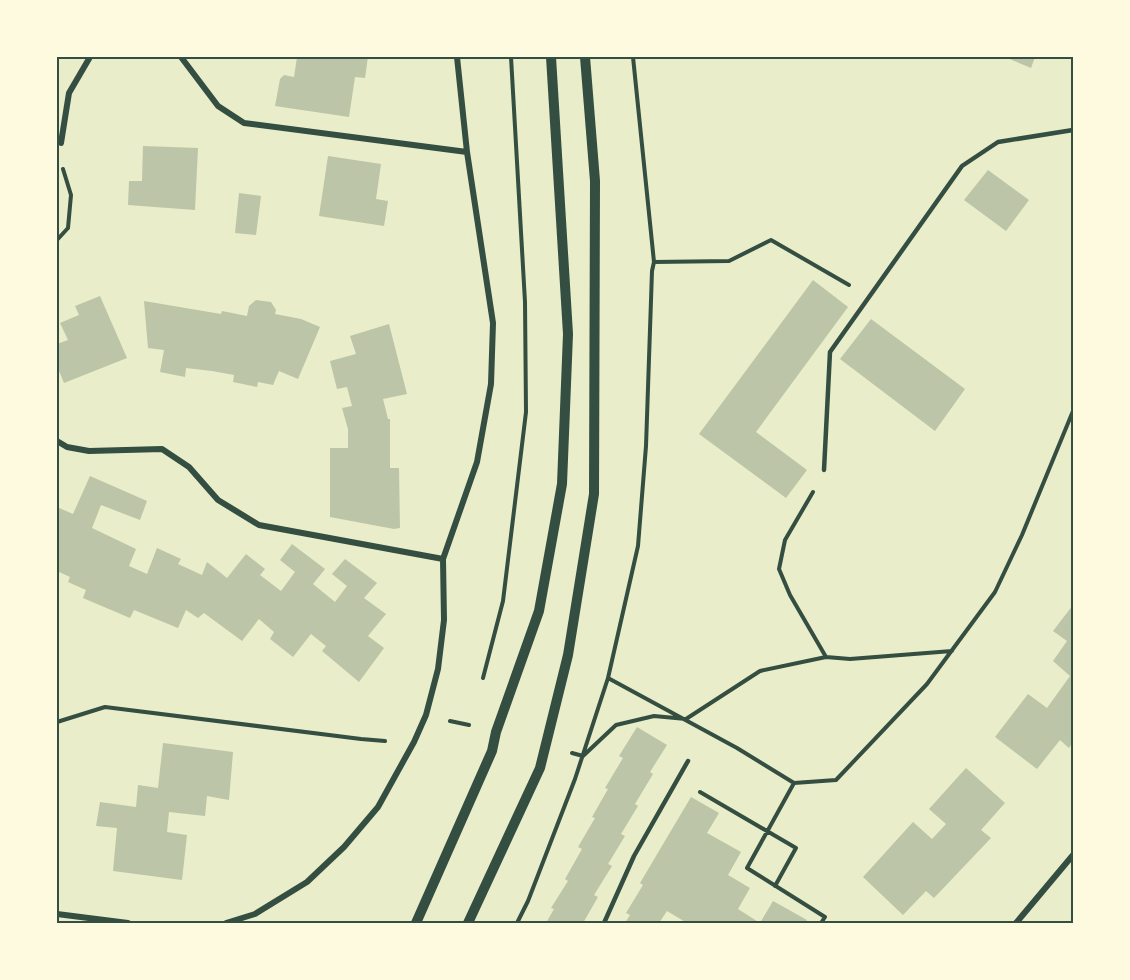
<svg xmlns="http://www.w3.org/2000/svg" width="1130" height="980" font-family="'Public Sans',sans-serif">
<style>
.building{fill:#bcc5a7}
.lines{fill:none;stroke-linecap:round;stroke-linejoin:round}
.path{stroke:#344e41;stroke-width:4}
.service{stroke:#344e41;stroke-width:4.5}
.minor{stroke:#344e41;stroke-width:6}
.tertiary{stroke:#344e41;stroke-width:10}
.neatline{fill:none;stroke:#344e41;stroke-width:2}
</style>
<rect width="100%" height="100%" fill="#e9edc9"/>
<!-- building -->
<path class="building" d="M 297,57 L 329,59 L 329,57 L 368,57 L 365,78 L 355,77 L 349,117 L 275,106 L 280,79 L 284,75 L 294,77 Z
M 1005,57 L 1035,57 L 1031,68 Z
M 143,146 L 198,148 L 195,210 L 128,205 L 129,181 L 142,181 Z
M 328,156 L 381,164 L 376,199 L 388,201 L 384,226 L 319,216 Z
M 988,170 L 1029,200 L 1006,231 L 964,200 Z
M 239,193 L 261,196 L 256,235 L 235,233 Z
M 813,280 L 848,307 L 756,432 L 807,470 L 786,498 L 699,434 Z
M 100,296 L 127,358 L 64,383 L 57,366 L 57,344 L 68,340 L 60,323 L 79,315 L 75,306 Z
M 256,300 L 271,302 L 276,310 L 275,314 L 301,319 L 320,327 L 298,379 L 279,371 L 273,385 L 258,382 L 257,387 L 233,382 L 234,375 L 212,371 L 186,368 L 185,377 L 160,372 L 164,350 L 148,348 L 144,301 L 221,314 L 222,311 L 247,316 L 249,306 Z
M 871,319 L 965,389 L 935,431 L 840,359 Z
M 389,324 L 407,394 L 383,399 L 388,419 L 390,419 L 390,468 L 399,468 L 400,528 L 394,529 L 330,517 L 330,448 L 348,448 L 348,429 L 342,408 L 352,406 L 347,387 L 337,389 L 330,361 L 356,354 L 350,336 Z
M 90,476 L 147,501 L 140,520 L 101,505 L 92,528 L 136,549 L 129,566 L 147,574 L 157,548 L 181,559 L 178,564 L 202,575 L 207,562 L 227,578 L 246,554 L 265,569 L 260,575 L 281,591 L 295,572 L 280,560 L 292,544 L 325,569 L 313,584 L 335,602 L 347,586 L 332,574 L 345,559 L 377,583 L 364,598 L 386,614 L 368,636 L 384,648 L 359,682 L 322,651 L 326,646 L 311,634 L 293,657 L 270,639 L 274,632 L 259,619 L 242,641 L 204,613 L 198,618 L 186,610 L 178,628 L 134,610 L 130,618 L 83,598 L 86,590 L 68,582 L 70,577 L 57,571 L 57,507 L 73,514 Z
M 1073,605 L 1073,742 L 1069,748 L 1060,740 L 1037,769 L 995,737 L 1028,694 L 1047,708 L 1070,676 L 1053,661 L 1067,641 L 1053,631 Z
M 637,727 L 667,745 L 650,772 L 653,774 L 635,804 L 638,806 L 621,834 L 625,836 L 608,864 L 612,866 L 594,895 L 598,897 L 583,923 L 546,923 L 554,909 L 551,908 L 568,881 L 565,879 L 582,849 L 578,847 L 595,818 L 592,817 L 608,789 L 605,788 L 623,758 L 619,756 Z
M 163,743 L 233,752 L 229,800 L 207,796 L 205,816 L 169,812 L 167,832 L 187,835 L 182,880 L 113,871 L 117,828 L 96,826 L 100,802 L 136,807 L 138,785 L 158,788 Z
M 966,768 L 1005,803 L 981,830 L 991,838 L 934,898 L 926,891 L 903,915 L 863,877 L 913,822 L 932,839 L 946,824 L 929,809 Z
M 691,797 L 719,813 L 707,833 L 741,852 L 728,875 L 750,888 L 738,909 L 760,923 L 687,923 L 667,911 L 659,923 L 625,923 L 630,915 L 626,913 L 643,885 L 640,883 Z
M 773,901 L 807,920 L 805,923 L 760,923 Z"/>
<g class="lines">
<!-- path -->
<path class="path" d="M 57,240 L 68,228 L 71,195 L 63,169
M 654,262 L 729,261 L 771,240 L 849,285
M 813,492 L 785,540 L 779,569 L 790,595 L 826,657
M 483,678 L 503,601 L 526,412 L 525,302 L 511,57
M 608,678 L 737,748 L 794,783 L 836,780 L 927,684 L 995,592 L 1022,535 L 1073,411
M 450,721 L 469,725
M 57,722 L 105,707 L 361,739 L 385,741
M 572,753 L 583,756 L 616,725 L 654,716 L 686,719 L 760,671 L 826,657 L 850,659 L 952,651
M 794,783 L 747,868 L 825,917 L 821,923
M 700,792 L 796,848 L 775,886
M 517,923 L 528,901 L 575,779 L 608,678 L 638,546 L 646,446 L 652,271 L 654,262 L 633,57"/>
<!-- service -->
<path class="service" d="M 824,470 L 830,352 L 962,166 L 998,142 L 1073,130
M 604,923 L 634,856 L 688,761"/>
<!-- minor -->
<path class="minor" d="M 181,57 L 218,106 L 244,123 L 467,152
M 61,143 L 69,93 L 90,57
M 57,441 L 67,447 L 89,451 L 162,449 L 189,467 L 218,500 L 259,525 L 443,559
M 57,914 L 128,923
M 226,923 L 255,914 L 307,882 L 344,847 L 378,807 L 414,742 L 426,715 L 438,669 L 444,620 L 443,559 L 477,462 L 491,384 L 493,323 L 467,152 L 457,57
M 1016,923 L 1073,855"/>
<!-- tertiary -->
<path class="tertiary" d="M 416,923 L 492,751 L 496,732 L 539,611 L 562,484 L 568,334 L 551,57
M 468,923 L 540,768 L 568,655 L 594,494 L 595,181 L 585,57"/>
</g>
<!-- border -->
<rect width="1130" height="980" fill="none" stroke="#fefae0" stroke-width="117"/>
<rect x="58" y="58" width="1014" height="864" class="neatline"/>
</svg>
